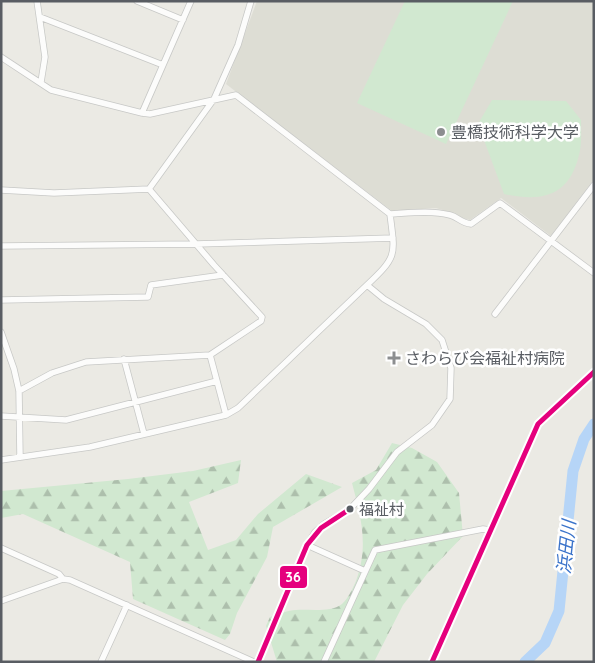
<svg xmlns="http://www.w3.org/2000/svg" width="595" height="663" font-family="Quicksand,'Noto Sans JP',sans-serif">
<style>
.education{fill:#ddddd4}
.forest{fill:url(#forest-firs)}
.garden{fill:#d1e8d0}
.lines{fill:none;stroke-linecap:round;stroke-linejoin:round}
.river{stroke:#b6d5f7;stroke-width:11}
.street-casing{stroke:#c7c8c6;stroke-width:7}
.street{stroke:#fcfcfb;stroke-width:5.5}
.bus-1-casing{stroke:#fff;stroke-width:9}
.bus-1{stroke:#e5007d;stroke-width:5}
.poi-dot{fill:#8c8e90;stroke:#fff;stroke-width:2}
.bus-dot{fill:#595d63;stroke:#fff;stroke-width:2}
.labels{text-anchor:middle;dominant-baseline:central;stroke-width:5;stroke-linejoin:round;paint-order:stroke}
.bus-label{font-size:15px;fill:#595d63;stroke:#fff;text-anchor:start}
.poi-label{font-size:16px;fill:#595d63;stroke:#fff;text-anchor:start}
.water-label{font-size:18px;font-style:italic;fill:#3a73ca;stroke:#fff}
.line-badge{stroke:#fff;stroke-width:2}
.badge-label{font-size:14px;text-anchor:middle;font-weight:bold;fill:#fff}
</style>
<defs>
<pattern id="forest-firs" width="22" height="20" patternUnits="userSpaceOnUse" patternTransform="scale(1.25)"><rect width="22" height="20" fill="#d1e8d0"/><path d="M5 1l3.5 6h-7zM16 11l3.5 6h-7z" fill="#adbfac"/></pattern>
</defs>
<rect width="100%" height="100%" fill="#ebeae4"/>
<!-- education -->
<path class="education" d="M 257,1 L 594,1 L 594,179 L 551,236 L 501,198 L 470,220 L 461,218 L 452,213 L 436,208 L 392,211 L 226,84 Z"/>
<!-- forest -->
<path class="forest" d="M 392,443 L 412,448 L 437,462 L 459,493 L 463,536 L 427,574 L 403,605 L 374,662 L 277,662 L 266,626 L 270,617 C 279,614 288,610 296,610 C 310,609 330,613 342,604 C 348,599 353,588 356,581 C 369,546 361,517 352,483 L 376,470 Z
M 241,460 L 238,483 L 189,502 L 208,550 L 236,540 L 258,514 L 306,474 L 342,487 L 273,527 L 267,557 L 237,613 L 230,634 L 225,640 L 133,599 L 130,562 L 23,514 L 1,518 L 1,491 L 128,479 L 193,471 Z"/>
<!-- garden -->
<path class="garden" d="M 405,1 L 513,1 L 446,144 L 357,103 Z
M 492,100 L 566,101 L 581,120 C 581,131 582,144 579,155 C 569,197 541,202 504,194 L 478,124 Z"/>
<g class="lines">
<!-- river -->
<path class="river" d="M 525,662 L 545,643 L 559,611 L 573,471 L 584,439 L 594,424"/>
<defs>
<path id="street" d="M 37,1 L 45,57 L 41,82
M 137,1 L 183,20
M 40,17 L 163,65
M 1,57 L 51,90 L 142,113 L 150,114 L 236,95 L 390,214 C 395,255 398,256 367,285 L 384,299 L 426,324 L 442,340 L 451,368 L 450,399 L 432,425 L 397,452 L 369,489 L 350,509 L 324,524 L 315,532 L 307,545 L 258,662
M 142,113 L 191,1
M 1,190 L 54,193 L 149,189 L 214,99 L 238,45 L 251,1
M 390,214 C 409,213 430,210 450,215 C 458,217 461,223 471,224 L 500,203 L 594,273
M 1,246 L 196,244 L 393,238
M 1,300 L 148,297 L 151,285 L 223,275
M 495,314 L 594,185
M 1,332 L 14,369 L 19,391 L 20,457
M 210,355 L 226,415
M 124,359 L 144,434
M 19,391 L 52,373 L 86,362 L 210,355 L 261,321 L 262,317 L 214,265 L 149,189
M 1,416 L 66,420 L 217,381
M 1,460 L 90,447 L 226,415 L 238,408 L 367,285
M 307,545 L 365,571
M 1,548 L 59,574 L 63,579
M 1,601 L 63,579 L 70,580 L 254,662
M 101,662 L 127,605
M 324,662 L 375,550 L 483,529 L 490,530
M 432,662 L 538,424 L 594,372"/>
</defs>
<!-- street casing -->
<use href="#street" class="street-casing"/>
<!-- street -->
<use href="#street" class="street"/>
<defs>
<path id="bus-1" d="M 258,662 L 307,545 L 321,528 L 350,509
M 432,662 L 538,424 L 594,372"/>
</defs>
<!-- bus-1 casing -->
<use href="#bus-1" class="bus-1-casing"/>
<!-- bus-1 -->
<use href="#bus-1" class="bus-1"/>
</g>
<!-- markers -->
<g class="poi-dot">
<circle cx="441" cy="132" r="5"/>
<path d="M391.5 350.5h5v5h5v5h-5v5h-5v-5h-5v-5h5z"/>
</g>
<circle class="bus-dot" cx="350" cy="509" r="4.5"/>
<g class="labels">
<!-- bus labels -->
<g class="bus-label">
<text x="359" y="509">福祉村</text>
</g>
<!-- poi labels -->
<g class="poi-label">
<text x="451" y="132">豊橋技術科学大学</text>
<text x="405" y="358">さわらび会福祉村病院</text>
</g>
<!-- water labels -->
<g class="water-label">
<text transform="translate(566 547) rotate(-84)">浜田川</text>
</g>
</g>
<rect class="line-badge" x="279" y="565" width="29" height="24" rx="5" fill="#e5007d"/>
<g class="badge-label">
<text x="293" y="582">36</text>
</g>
<!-- border -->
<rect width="595" height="663" fill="none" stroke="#595d63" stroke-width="5"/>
</svg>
